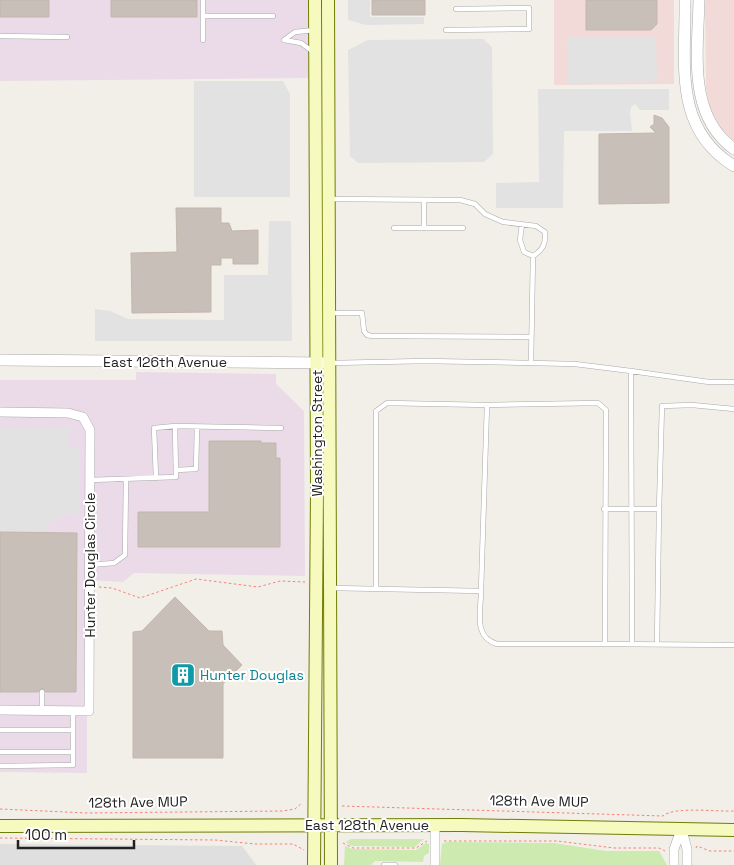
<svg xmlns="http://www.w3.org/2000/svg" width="734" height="865" font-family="'Space Grotesk',sans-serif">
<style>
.residential{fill:#e0dfdf}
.commercial{fill:#f2dad9}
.industrial{fill:#ebdbe8}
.grass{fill:#cdebb0}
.parking{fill:#e2e2e2}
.building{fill:#c7bfb8;stroke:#c4b6ab}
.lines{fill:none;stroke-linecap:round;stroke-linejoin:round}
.service-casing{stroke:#a9a9a9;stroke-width:5.5}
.minor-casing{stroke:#a9a9a9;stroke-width:10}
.tertiary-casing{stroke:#a9a9a9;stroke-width:12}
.secondary-casing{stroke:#707d05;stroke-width:14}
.path{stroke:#fa8072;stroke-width:1;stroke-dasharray:2.5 2.5;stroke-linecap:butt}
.service{stroke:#fff;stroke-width:4.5}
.minor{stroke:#fff;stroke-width:9}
.tertiary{stroke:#fff;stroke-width:11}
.secondary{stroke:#f7fabf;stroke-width:12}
.labels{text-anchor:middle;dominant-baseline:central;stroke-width:4;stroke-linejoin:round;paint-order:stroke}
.street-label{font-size:14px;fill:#222;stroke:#fff}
.culture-label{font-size:14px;fill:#0d838f;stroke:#fff;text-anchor:start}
</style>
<rect width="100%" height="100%" fill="#f2efe9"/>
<!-- residential -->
<path class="residential" d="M 0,844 L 242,846 L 256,865 L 0,865 Z"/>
<!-- commercial -->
<path class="commercial" d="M 554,0 L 674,0 L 674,84 L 554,85 Z
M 705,0 L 734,0 L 734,141 L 721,129 L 710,110 L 706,88 Z"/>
<!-- industrial -->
<path class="industrial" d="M 0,0 L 315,0 L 315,78 L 0,81 Z
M 136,372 L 276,374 L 276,384 L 304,411 L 305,576 L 134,573 L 123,582 L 87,580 L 87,773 L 0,772 L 0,380 L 136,380 Z"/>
<!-- grass -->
<path class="grass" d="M 351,839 L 424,839 L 415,847 L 351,846 L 346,842 Z
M 447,842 L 554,843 L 606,851 L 659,851 L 667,865 L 440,865 L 442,844 Z
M 426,843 L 429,844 L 429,853 L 424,856 L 423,862 L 375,861 L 371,865 L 344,865 L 345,846 L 352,849 L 416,850 Z"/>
<!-- parking -->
<path class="parking" d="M 348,0 L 370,0 L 370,17 L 424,17 L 424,24 L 366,25 L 348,20 Z
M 656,37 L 657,82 L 568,83 L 567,38 Z
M 483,39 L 492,47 L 493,154 L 484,162 L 358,163 L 350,156 L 348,50 L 368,40 Z
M 194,81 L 283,81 L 290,94 L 290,197 L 194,197 Z
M 538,89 L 669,89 L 669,110 L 640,110 L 635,104 L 631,107 L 630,113 L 632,131 L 564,131 L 563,208 L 496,208 L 496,183 L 539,182 Z
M 269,221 L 291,221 L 292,341 L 95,341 L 95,309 L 110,311 L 128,319 L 224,320 L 224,275 L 268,275 Z
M 0,428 L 69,428 L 69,447 L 79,448 L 79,513 L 69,513 L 49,523 L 48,531 L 0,531 Z"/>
<!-- building -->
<path class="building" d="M 0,0 L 49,0 L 49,17 L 0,17 Z
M 111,0 L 197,0 L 197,17 L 111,17 Z
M 372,0 L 425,0 L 425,15 L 372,15 Z
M 586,0 L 657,0 L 657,24 L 651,30 L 586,30 Z
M 654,115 L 662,118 L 669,127 L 669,203 L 599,204 L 599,134 L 656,133 L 650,127 L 654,124 Z
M 176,208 L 221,208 L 221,223 L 229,223 L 232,231 L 258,230 L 258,264 L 233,264 L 233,258 L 221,258 L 221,265 L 211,265 L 211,312 L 132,313 L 131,253 L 177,252 Z
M 209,441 L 261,441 L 261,443 L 276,443 L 276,458 L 280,458 L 280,547 L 138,547 L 138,512 L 209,512 Z
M 0,532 L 77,533 L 76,692 L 46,692 L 42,688 L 38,692 L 0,692 Z
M 175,597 L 209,631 L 222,631 L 223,645 L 242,665 L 223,684 L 223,758 L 133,758 L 133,632 L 142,631 Z"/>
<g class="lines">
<defs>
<path id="service" d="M 203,0 L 203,40
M 203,16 L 273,16
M 446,30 L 529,29 L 529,8 L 456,9
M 0,36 L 67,37
M 284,40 L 301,43 L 312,51
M 284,40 L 295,32 L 315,30
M 329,199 L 460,200 L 475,204 L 485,214 L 503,222 L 536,226 L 545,232 C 546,244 543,250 533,256 L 524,252 L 520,240 L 522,224
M 394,228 L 424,228 L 424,201
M 424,228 L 463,228
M 331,313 L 362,313 L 364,331 L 367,335 L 372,336 L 531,337
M 332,363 L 425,361 L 531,363 L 533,256
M 531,363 L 575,364 L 631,371
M 176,470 L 196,469 L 197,427
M 156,478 L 154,428 L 175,426
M 90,480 L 176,477 L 175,426 L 281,428
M 604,509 L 659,509 L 662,406 L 692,405 L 734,409
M 90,565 L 114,563 L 125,555 L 126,479
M 332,588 L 481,591 L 487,405 L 387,403 L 376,411 L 376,589
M 481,591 C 481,612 473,637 497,644 L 605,644 L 606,410 L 598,403 L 487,405
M 605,644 L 734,645
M 632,644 L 631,371 L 709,382 L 734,382
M 657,644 L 659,509
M 42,692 L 42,711
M 0,730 L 73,730
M 0,752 L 73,752
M 0,766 L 73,765 L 73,711
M 384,865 L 395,865"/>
<path id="minor" d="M 0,412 L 68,413 L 83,417 L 90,430 L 89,711 L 0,710
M 435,825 L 435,865
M 682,830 L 687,849 L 687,865
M 674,865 L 674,849 L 681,830"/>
<path id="tertiary" d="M 685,0 C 686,62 672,128 734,166
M 699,0 C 698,52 687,115 734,149
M 0,360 L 325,363"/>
<path id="secondary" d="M 328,0 L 331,865
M 0,826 L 462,825 L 734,830
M 314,865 L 317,490 L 315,0"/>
</defs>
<!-- service casing -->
<use href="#service" class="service-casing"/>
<!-- minor casing -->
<use href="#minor" class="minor-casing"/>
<!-- tertiary casing -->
<use href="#tertiary" class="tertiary-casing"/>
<!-- secondary casing -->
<use href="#secondary" class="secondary-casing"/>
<!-- path -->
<path class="path" d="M 99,587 L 112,588 L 140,598 L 196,579 L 258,587 L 280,581 L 305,582
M 342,806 L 663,816 C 674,806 718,812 734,811
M 0,809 L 87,813 L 282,811 L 295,809 L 302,803
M 0,838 L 215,840 L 255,844 L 293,844 L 304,850
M 444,841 L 557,841 L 614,848 L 659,848 L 665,851
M 343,843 L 353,848 L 416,848 L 427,841
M 696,848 L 697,846 L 710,851 L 734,851"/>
<!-- service -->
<use href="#service" class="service"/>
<!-- minor -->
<use href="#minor" class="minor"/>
<!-- tertiary -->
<use href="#tertiary" class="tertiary"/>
<!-- secondary -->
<use href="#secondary" class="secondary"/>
</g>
<!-- icons -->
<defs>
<symbol id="building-square" viewBox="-11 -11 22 22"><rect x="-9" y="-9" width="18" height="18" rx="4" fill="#0f9aa8" stroke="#fff"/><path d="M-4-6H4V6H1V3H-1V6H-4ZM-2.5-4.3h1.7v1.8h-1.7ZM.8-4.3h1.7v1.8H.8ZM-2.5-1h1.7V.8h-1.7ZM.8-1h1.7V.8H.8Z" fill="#fff"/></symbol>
</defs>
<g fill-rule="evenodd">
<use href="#building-square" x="169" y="661" width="28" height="28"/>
</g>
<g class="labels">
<!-- street labels -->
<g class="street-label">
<text x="165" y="362">East 126th Avenue</text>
<text transform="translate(317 433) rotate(-90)">Washington Street</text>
<text transform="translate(90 565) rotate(-90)">Hunter Douglas Circle</text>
<text transform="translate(539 801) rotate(1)">128th Ave MUP</text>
<text transform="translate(138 802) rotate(-1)">128th Ave MUP</text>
<text x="367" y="825">East 128th Avenue</text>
</g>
<!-- culture labels -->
<g class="culture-label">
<text x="200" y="675">Hunter Douglas</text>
</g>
</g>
<!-- scale -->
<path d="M18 840v8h116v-8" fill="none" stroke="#222222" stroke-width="2.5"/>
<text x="25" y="840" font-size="15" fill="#222222" stroke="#ffffff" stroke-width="4" paint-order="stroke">100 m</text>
</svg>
